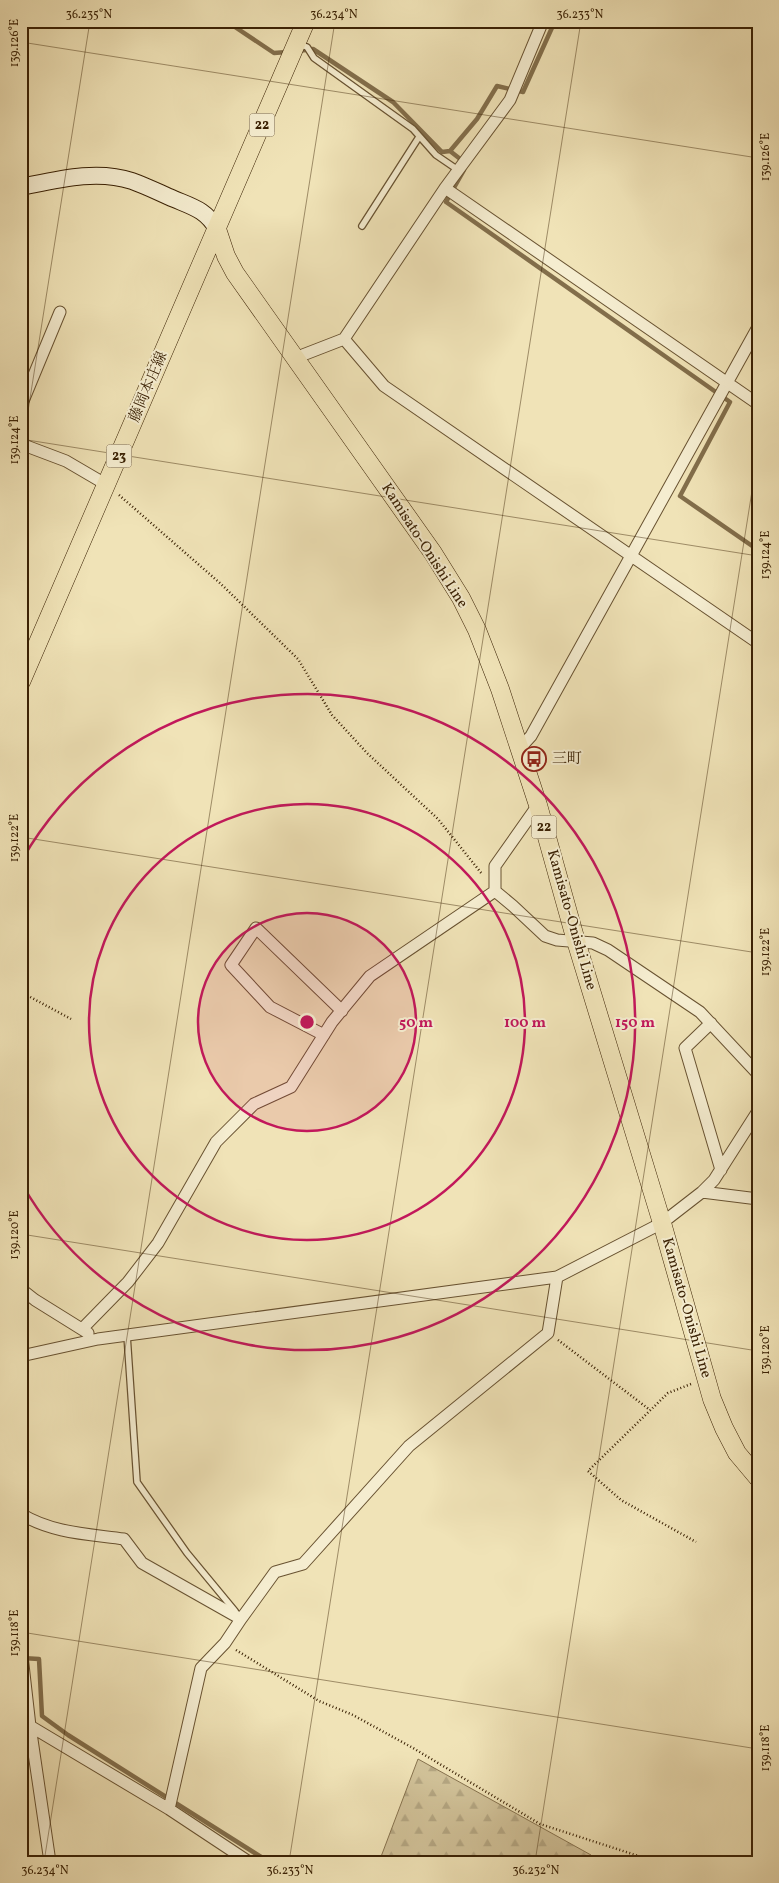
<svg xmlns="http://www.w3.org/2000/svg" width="779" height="1883" font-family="Vollkorn,'Noto Serif JP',serif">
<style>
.forest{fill:url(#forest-firs);stroke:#86724e}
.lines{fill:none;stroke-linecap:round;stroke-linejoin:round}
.stream{stroke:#826e4b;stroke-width:4.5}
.lane-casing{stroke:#685231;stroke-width:8}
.street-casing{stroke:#685231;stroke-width:13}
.secondary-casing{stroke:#3a2104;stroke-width:18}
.primary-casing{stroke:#3a2104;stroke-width:19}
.path{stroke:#3a2104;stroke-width:2.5;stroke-dasharray:1 2.5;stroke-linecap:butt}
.lane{stroke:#f5edd0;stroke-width:5.5}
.street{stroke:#f5edd0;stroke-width:11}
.secondary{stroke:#f5edd0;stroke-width:16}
.primary{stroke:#f0e3b7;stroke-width:18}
.ticks{fill:none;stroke:#3a2104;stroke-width:1;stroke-opacity:0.45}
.ring{fill:none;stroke:#c2185b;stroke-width:2.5}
.labels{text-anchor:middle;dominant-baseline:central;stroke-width:4;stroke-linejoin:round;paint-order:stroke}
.shield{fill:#f5edd0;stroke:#725e41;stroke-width:1}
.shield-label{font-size:14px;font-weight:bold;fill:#3a2104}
.street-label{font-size:15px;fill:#3a2104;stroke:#f5edd0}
.poi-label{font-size:15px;fill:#3a2104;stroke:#f5edd0;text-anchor:start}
.centre{fill:#c2185b;stroke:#f5edd0;stroke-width:2.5}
.ring-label{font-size:15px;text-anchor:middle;font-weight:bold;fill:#c2185b;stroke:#f5edd0;stroke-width:4;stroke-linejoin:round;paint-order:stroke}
.neatline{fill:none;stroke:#3a2104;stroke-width:2}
.ticks-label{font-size:12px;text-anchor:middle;fill:#3a2104}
</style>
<defs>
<pattern id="forest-firs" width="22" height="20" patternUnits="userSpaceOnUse" patternTransform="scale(1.25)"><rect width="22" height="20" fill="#d1c299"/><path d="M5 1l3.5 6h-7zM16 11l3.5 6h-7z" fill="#b4a682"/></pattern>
</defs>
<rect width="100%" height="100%" fill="#f0e3b7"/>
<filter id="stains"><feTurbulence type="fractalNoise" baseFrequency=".004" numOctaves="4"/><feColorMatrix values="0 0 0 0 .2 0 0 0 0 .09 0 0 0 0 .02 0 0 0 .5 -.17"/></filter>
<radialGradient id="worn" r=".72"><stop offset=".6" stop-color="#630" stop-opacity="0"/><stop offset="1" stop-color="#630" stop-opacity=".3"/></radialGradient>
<!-- forest -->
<path class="forest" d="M 418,1759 L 591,1855 L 590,1862 L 379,1862 Z"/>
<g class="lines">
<!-- stream -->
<path class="stream" d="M 226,21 L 274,53 L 287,52
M 298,51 L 313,49 L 393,102 L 442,152 L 450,151 L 464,162
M 450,151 L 477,119 L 497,86 L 523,92 L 555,21
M 464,170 L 446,202 L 730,402 L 680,496 L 758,550
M 22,1658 L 39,1659 L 42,1716 L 68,1735 L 269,1862"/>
<defs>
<path id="lane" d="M 298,44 L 307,47 L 314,58 L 413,129 L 436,155 L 458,170
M 362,226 L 419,137
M 127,1335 L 137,1482 L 187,1553 L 235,1611"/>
<path id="street" d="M 445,188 L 758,404
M 344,339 L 445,188 L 510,100 L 543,21
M 295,358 L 344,339 L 384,386 L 758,643
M 21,406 L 60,312
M 21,444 L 66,461 L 107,485
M 21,650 L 34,654
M 520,748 L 531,736 L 758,327
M 495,891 L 513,906 L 545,936 L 557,940 L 593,943 L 608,950 L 700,1012 L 758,1074
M 711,1023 L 685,1048 L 721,1170
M 324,1035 L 270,1007 L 231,965 L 256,928 L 342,1011
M 702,1192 L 758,1199
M 21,1289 L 35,1300 L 88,1333
M 82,1329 L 128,1282 L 158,1243 L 216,1142 L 254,1104 L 291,1087 L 332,1022 L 370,976 L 495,891 L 495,866 L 538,805
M 21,1356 L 98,1339 L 557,1277 L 662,1223 L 702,1192 L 714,1180 L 758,1111
M 21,1514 C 52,1533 88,1534 124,1539 L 142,1563 L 241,1619
M 21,1647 L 30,1726 L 50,1862
M 30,1726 L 169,1809 L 249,1862
M 169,1809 L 201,1668 L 225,1643 L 241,1619 L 275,1572 L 303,1564 L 409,1446 L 548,1333 L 557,1277"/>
<path id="secondary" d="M 21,187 C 56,180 96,169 132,181 C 146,186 160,193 174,199 C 193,207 206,210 217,229"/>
<path id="primary" d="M 217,229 L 226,256 L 235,273 L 433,553 L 461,598 L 477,630 L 500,689 L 538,805 L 576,941 L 662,1223 L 712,1399 L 724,1428 L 737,1453 L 758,1478
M 21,682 L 306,21"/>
</defs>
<!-- lane casing -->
<use href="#lane" class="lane-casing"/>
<!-- street casing -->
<use href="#street" class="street-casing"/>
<!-- secondary casing -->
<use href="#secondary" class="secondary-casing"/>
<!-- primary casing -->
<use href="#primary" class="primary-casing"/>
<!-- path -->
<path class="path" d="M 119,495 L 221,584 L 298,659 L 332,715 L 367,753 L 438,819 L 482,874
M 21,992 L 71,1019
M 558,1340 L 650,1410
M 691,1384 L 668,1393 L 588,1471 L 621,1500 L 696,1542
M 236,1650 L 319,1701 L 353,1715 L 413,1748 L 540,1824 L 657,1862"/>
<!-- lane -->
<use href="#lane" class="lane"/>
<!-- street -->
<use href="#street" class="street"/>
<!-- secondary -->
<use href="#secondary" class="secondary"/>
<!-- primary -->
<use href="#primary" class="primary"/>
</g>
<!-- ticks -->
<path class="ticks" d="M 21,42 L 758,158M 21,439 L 758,556M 21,455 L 90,21M 21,837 L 758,953M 21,1234 L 758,1351M 21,1632 L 758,1749M 44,1862 L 335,21M 289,1862 L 581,21M 535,1862 L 758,453"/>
<!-- distance rings -->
<circle cx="307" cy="1022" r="109" fill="#c2185b" fill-opacity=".12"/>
<g class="ring">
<circle cx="307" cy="1022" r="109"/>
<circle cx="307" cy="1022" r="218"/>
<path d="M22 860A328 328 0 1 1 22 1184"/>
</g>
<!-- icons -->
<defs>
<symbol id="bus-ring" viewBox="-11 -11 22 22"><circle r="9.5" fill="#f5edd0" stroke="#8f2418" stroke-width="1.5"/><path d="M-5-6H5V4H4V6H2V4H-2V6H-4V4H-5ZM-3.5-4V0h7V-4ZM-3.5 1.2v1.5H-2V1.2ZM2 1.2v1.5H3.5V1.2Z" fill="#8f2418"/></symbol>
</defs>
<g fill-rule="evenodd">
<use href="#bus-ring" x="520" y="745" width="28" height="28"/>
</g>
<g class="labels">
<!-- shield labels -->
<g class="shield">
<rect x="249.5" y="113.5" width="25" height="23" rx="4"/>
<rect x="106.5" y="444.5" width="25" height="23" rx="4"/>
<rect x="531.5" y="815.5" width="25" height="23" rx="4"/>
</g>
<g class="shield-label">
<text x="262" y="125">22</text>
<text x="119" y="456">23</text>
<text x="544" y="827">22</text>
</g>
<!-- street labels -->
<g class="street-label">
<text transform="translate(149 387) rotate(-67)">藤岡本庄線</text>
<text transform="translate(424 546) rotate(57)">Kamisato-Onishi Line</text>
<text transform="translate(571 920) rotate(74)">Kamisato-Onishi Line</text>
<text transform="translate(686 1308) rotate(74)">Kamisato-Onishi Line</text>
</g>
<!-- poi labels -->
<g class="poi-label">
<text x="552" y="759">三町</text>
</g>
</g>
<circle cx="307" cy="1022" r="8" class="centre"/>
<g class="ring-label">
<text x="416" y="1027">50 m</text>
<text x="525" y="1027">100 m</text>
<text x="635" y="1027">150 m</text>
</g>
<!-- margin -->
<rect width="779" height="1883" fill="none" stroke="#f0e3b7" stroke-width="55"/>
<rect x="28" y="28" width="724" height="1828" class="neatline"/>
<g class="ticks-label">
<text x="89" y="18">36.235°N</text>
<text x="334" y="18">36.234°N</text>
<text x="580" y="18">36.233°N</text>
<text transform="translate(14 43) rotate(-90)" y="4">139.126°E</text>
<text transform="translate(765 157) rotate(-90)" y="4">139.126°E</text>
<text transform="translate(14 440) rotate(-90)" y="4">139.124°E</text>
<text transform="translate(765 555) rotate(-90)" y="4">139.124°E</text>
<text transform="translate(14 838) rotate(-90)" y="4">139.122°E</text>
<text transform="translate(765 952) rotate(-90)" y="4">139.122°E</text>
<text transform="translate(14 1235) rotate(-90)" y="4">139.120°E</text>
<text transform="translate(765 1350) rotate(-90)" y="4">139.120°E</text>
<text transform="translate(14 1633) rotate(-90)" y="4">139.118°E</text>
<text transform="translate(765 1748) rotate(-90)" y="4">139.118°E</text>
<text x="45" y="1874">36.234°N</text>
<text x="290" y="1874">36.233°N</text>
<text x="536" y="1874">36.232°N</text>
</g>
<rect width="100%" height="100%" filter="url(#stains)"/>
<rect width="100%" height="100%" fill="url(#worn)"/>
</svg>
